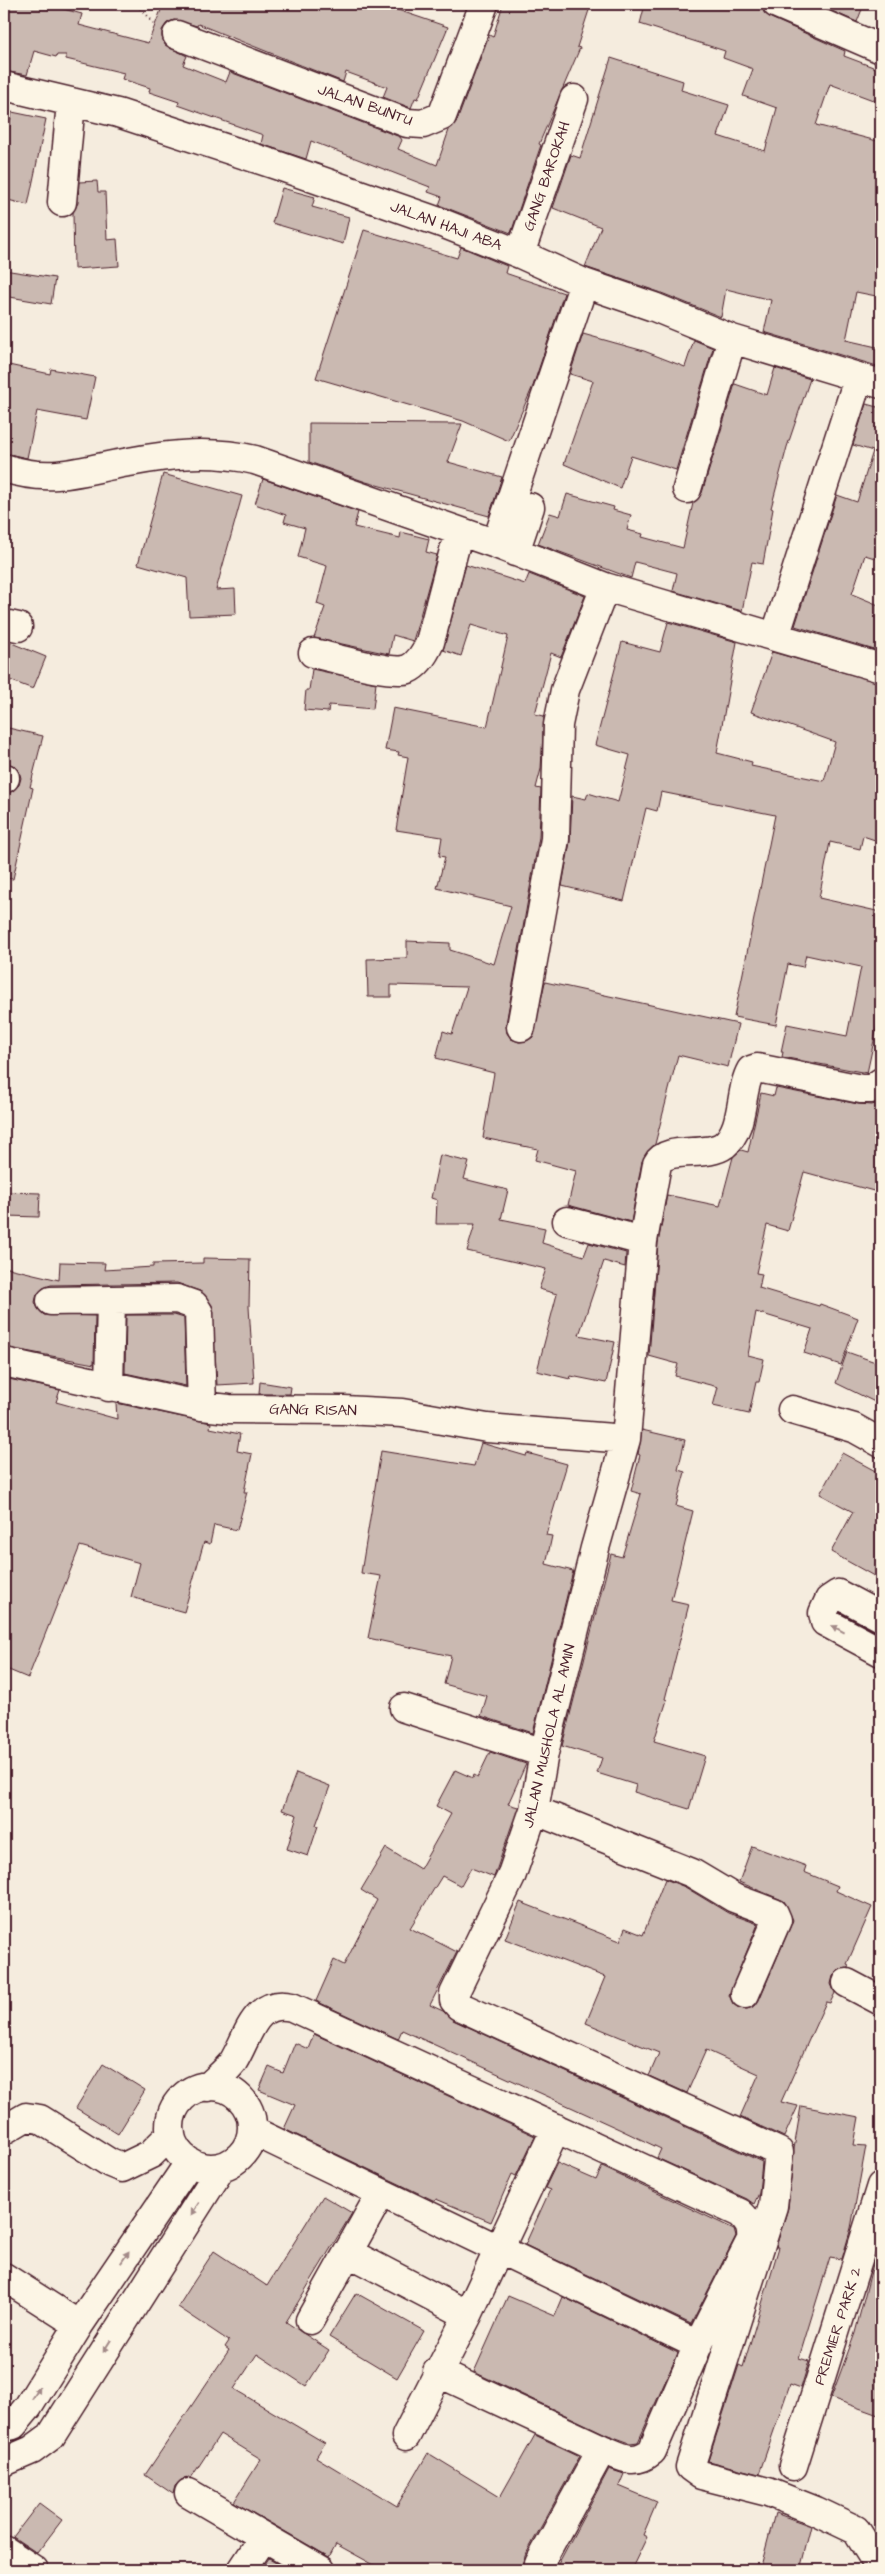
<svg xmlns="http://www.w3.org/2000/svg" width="885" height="2574" font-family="'Architects Daughter',sans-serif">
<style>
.building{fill:#cab9b1;stroke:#4a1f2b}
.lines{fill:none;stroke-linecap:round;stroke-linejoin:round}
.minor-casing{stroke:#4a1f2b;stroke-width:31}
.path{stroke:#4a1f2b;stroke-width:3;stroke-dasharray:1 4;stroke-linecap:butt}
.minor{stroke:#fcf5e5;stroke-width:28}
.oneway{fill:#a38a88}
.labels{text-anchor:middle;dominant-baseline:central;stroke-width:4;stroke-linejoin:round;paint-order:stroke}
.street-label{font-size:15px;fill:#4a1f2b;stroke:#fcf5e5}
</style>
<rect width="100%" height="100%" fill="#f5ecde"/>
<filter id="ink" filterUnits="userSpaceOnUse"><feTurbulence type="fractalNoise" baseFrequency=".02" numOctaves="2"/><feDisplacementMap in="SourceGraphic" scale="10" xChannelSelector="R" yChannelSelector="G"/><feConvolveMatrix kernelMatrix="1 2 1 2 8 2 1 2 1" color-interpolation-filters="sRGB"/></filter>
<g filter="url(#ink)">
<!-- building -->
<path class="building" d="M 9,4 L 45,4 L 82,14 L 79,25 L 148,43 L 161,10 L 149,4 L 380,4 L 448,27 L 418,99 L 415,98 L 411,108 L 383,97 L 387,87 L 346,72 L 343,82 L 198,24 L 197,26 L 174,20 L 167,23 L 162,30 L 162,37 L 165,45 L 187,56 L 183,65 L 188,67 L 226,82 L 230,72 L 400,137 L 402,140 L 398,149 L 437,165 L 449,130 L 457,121 L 489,35 L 493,37 L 503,4 L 591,4 L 577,47 L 580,48 L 539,144 L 541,145 L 511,233 L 439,205 L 442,197 L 428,192 L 430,187 L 311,141 L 306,159 L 261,144 L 263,135 L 178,105 L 179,102 L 149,92 L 150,88 L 122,79 L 124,73 L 66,59 L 66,55 L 57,55 L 56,57 L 34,51 L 27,75 L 4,71 L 4,22 Z
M 645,4 L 762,4 L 764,13 L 771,18 L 845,51 L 844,56 L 881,70 L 881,103 L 830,84 L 816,125 L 881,142 L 881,297 L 856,292 L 846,340 L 881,348 L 877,366 L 764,332 L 771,300 L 726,289 L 721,317 L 659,292 L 585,267 L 601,227 L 553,208 L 571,155 L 580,158 L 611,58 L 683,81 L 681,90 L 729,105 L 718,136 L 765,151 L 777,108 L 743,96 L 753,69 L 723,58 L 725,51 L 640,24 Z
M 816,4 L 864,4 L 857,22 Z
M 12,112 L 46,119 L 28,205 L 4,199 L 4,157 Z
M 97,181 L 98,192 L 105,192 L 107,240 L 117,239 L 119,266 L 74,269 L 73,212 L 78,203 L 79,182 Z
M 282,188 L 315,197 L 312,207 L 349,217 L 343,244 L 272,223 Z
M 364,230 L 457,258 L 461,247 L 507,266 L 505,273 L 564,293 L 533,386 L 509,441 L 463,421 L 316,378 Z
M 4,270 L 55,278 L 51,304 L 4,296 Z
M 583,334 L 644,351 L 685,367 L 694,340 L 713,348 L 676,470 L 631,456 L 620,488 L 564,464 L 593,381 L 570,374 Z
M 4,364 L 50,374 L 51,369 L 95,377 L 86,420 L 37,411 L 27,458 L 4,453 Z
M 775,368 L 810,379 L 787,447 L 771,508 L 773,509 L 763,564 L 752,562 L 742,611 L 673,591 L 677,573 L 635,562 L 631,578 L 538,544 L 550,513 L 560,516 L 567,494 L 614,507 L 613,510 L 631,515 L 627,530 L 643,534 L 642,537 L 683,548 L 693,503 L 702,493 L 735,384 L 767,395 Z
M 866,404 L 881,408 L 881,560 L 865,555 L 852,594 L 881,606 L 881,652 L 795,626 L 837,495 L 857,502 L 873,451 L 853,445 Z
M 309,423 L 462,424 L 448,462 L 502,477 L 489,516 L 366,482 L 309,462 Z
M 163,474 L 242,496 L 216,590 L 235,589 L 236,614 L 189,616 L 187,578 L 138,564 Z
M 263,479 L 358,512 L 354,527 L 400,538 L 401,532 L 429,539 L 426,552 L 437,555 L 413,641 L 393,635 L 389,654 L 314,638 L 325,607 L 317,604 L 327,566 L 298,557 L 305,528 L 284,522 L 286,515 L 255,504 Z
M 466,565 L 525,584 L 529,574 L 585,596 L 561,657 L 551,653 L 535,714 L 544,716 L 541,769 L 536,788 L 541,789 L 539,837 L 506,1024 L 507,1033 L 511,1039 L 519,1042 L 527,1041 L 533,1037 L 545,982 L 738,1024 L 728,1067 L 678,1055 L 655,1144 L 642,1161 L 631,1222 L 568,1205 L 576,1171 L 535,1160 L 538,1149 L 483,1138 L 494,1073 L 436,1058 L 443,1031 L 452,1034 L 467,987 L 391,985 L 391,997 L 368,997 L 367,959 L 407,958 L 407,941 L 450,943 L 450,950 L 494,964 L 511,906 L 437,888 L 445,857 L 439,856 L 442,837 L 396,830 L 408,757 L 398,755 L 399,752 L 385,750 L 393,708 L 487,727 L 508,636 L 471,625 L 461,656 L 443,650 Z
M 668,622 L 737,642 L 717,753 L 752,762 L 751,766 L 824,781 L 835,742 L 751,712 L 772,652 L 881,683 L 881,842 L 863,836 L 860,849 L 830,842 L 819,898 L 881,912 L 881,1008 L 867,1073 L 782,1057 L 783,1052 L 781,1052 L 787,1024 L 847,1036 L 861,967 L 806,955 L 803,967 L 788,964 L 776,1025 L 734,1017 L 775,815 L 661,792 L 657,811 L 646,808 L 624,901 L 562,886 L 570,842 L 572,796 L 586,799 L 588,793 L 618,802 L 630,755 L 595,745 L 622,642 L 660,652 Z
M 4,640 L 46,657 L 33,689 L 4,678 Z
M 312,669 L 376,683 L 373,709 L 329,705 L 328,712 L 304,710 L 306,690 L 309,690 Z
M 4,727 L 43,736 L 30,787 L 33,788 L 13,879 L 4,878 L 4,794 L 13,791 L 19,785 L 21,778 L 19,771 L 13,765 L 4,762 Z
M 776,1088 L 858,1104 L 872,1105 L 881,1102 L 881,1193 L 804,1172 L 788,1231 L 767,1225 L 756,1273 L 762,1274 L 759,1288 L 819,1306 L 820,1304 L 858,1318 L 841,1365 L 804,1353 L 812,1329 L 756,1312 L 748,1355 L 764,1359 L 759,1382 L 756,1382 L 749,1414 L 713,1406 L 718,1387 L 675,1376 L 678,1364 L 649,1356 L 658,1243 L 667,1195 L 720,1206 L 733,1157 L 741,1150 L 748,1152 L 761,1093 L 774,1096 Z
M 440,1155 L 469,1162 L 464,1179 L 508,1190 L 501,1219 L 545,1228 L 542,1243 L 584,1256 L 589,1243 L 626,1253 L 625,1267 L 604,1261 L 579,1335 L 615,1342 L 606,1383 L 571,1376 L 570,1379 L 537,1371 L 557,1294 L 539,1289 L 546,1269 L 467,1251 L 475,1224 L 436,1224 L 437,1200 L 431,1198 Z
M 8,1192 L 40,1193 L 39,1217 L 7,1216 Z
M 203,1258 L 250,1259 L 249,1307 L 254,1383 L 217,1385 L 212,1305 L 200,1291 L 177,1283 L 51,1285 L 43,1288 L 37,1294 L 35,1302 L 38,1309 L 44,1315 L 95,1316 L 94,1364 L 4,1347 L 4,1267 L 59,1280 L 60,1262 L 105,1263 L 104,1270 L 153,1267 L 153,1264 L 203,1263 Z
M 126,1315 L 174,1315 L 184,1318 L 186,1386 L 125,1373 Z
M 847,1352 L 881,1364 L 881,1405 L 836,1383 Z
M 4,1378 L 60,1390 L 56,1402 L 117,1419 L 116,1403 L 211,1423 L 210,1428 L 240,1434 L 237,1451 L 252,1454 L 244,1492 L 247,1492 L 237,1530 L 214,1525 L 210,1544 L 204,1542 L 184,1612 L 131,1597 L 140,1563 L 80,1546 L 28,1678 L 4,1668 Z
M 260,1382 L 291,1387 L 290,1394 L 259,1394 Z
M 642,1430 L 685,1440 L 678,1470 L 685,1472 L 676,1506 L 693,1511 L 671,1600 L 689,1604 L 665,1699 L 667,1700 L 654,1741 L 705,1756 L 689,1809 L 634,1792 L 636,1785 L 597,1773 L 602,1758 L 562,1746 L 611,1554 L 622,1557 L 641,1494 L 631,1491 L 640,1455 L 638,1454 Z
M 481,1443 L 526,1456 L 527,1453 L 567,1464 L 546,1535 L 552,1536 L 546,1564 L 573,1571 L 533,1733 L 481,1716 L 487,1696 L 444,1684 L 451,1656 L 368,1638 L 381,1576 L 361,1573 L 381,1451 L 474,1466 Z
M 842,1453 L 881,1474 L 881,1580 L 831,1552 L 853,1512 L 820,1494 Z
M 490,1752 L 526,1764 L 508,1804 L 518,1807 L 494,1877 L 471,1868 L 461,1886 L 442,1876 L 410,1928 L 457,1952 L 430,2005 L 443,2011 L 453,2020 L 762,2162 L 759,2193 L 754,2204 L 747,2199 L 657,2158 L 661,2149 L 619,2129 L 402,2030 L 398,2039 L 316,2001 L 334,1960 L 344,1965 L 377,1900 L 361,1890 L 386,1848 L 420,1869 L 451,1814 L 436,1806 L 455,1770 L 473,1778 L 474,1775 L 478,1777 Z
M 296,1773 L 330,1786 L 316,1825 L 318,1826 L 308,1856 L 287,1849 L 297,1815 L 282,1810 Z
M 752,1846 L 806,1866 L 804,1872 L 838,1886 L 836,1891 L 872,1907 L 847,1964 L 849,1965 L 848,1968 L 839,1970 L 833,1976 L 831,1984 L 835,1993 L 830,2003 L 826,2002 L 781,2102 L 798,2106 L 784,2137 L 740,2117 L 759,2074 L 706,2050 L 687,2093 L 649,2076 L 659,2053 L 586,2023 L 605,1977 L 505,1939 L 520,1902 L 620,1941 L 625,1928 L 643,1935 L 665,1879 L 685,1887 L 728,1913 L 758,1924 L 729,1995 L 733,2004 L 739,2008 L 747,2009 L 755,2006 L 759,2000 L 793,1920 L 784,1901 L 739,1882 Z
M 314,2034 L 535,2136 L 516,2176 L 512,2174 L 491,2222 L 436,2199 L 435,2201 L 284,2129 L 295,2105 L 259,2090 L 269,2067 L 283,2073 L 295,2043 L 308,2049 Z
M 103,2064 L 145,2090 L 118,2134 L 76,2108 Z
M 801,2106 L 859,2117 L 854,2145 L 866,2146 L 851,2228 L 842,2259 L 830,2257 L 799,2358 L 809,2361 L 801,2388 L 790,2384 L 759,2474 L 708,2461 L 739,2365 L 743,2367 L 779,2247 L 776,2247 L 788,2208 L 794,2149 Z
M 557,2163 L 596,2180 L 602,2167 L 734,2229 L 736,2236 L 691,2324 L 525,2245 L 550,2190 L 545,2188 Z
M 323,2196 L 352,2213 L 286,2322 L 329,2350 L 306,2386 L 257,2354 L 234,2389 L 325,2443 L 316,2457 L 397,2506 L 428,2453 L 500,2497 L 535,2435 L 580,2456 L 525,2556 L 523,2570 L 383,2570 L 336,2544 L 329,2557 L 234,2502 L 261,2459 L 220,2434 L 191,2478 L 181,2480 L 175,2486 L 173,2494 L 145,2475 L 229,2350 L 225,2347 L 229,2341 L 178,2307 L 193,2283 L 214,2251 L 267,2286 Z
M 874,2260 L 881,2261 L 881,2416 L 831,2398 L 855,2333 Z
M 356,2293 L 424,2331 L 397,2378 L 329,2337 Z
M 508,2296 L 555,2316 L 563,2297 L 678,2353 L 638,2442 L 630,2443 L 608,2435 L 474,2372 Z
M 609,2469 L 624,2474 L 619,2486 L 657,2502 L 643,2535 L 647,2537 L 631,2570 L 555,2570 Z
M 39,2503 L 62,2520 L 37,2553 L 13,2537 Z
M 775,2513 L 811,2526 L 800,2570 L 760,2570 Z
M 269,2558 L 290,2570 L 261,2570 Z"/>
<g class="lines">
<defs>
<path id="minor" d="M 777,4 L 881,49
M 177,35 L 407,123 L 423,124 L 442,116 L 484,4
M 4,86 L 118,113 L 279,166 L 442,223 L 520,254 L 584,283 L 654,307 L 732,339 L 881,384
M 62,202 L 71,102
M 520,254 L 574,99
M 4,468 C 54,484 80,470 129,462 C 171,454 212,450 255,460 L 496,544 L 605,587 L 881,668
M 687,489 L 732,339
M 496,544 L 584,283
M 515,552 L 530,507
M 4,624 L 18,627
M 775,637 L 858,379
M 313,653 C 331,657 393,675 408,669 C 419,664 426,651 430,642 L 459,531
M 4,778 L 5,778
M 521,1027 L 555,839 L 558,725 L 565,690 L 605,587
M 881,1082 L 872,1089 L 861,1089 L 757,1068 L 751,1070 C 739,1091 745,1128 724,1145 C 707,1158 666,1145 657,1164 L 643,1241 L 626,1439 L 595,1548 L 544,1753 L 534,1810 L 511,1877 L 454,1994 L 454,2000 L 459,2006 L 779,2152 L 773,2206 L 690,2467 L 701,2475 L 768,2492 L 816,2511 L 856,2530 L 873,2557 L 881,2558
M 567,1221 L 643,1241
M 51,1301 L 177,1299 L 194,1305 L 199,1313 L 202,1406
M 4,1362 L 202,1406 L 229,1409 L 344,1410 L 402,1413 L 487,1428 L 626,1439
M 109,1387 L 111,1300
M 792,1410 L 854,1428 L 881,1443
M 881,1617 L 838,1594 L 829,1600 L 823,1613 L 825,1622 L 881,1652
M 404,1708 L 544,1753
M 534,1810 L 692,1873 L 734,1898 L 774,1913 L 777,1920 L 745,1994
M 847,1983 L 881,2001
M170 2127a41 41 0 1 1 82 0a41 41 0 1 1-82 0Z
M 208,2087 C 216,2079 226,2071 233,2062 C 249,2036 254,1998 292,2007 L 740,2213 C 750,2222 752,2228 751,2240 L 698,2345 L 652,2451 C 634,2466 622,2457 602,2449 L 437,2372
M 4,2130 L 26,2117 L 40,2119 L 110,2163 L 122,2168 L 151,2154 L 171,2134
M 253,2131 L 698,2345
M 349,2253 L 468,2315
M 4,2277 L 79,2325
M 310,2320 L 381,2193
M 4,2427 L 13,2425 L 28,2407 L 79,2325 L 189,2163
M 406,2436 L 468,2315 L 556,2128
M 4,2462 L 32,2450 L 51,2436 L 221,2168
M 793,2466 L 881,2186
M 189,2493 L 264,2537 L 242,2570
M 264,2537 L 321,2570
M 4,2550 L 34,2570
M 539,2570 L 539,2564 L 602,2449"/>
</defs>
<!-- minor casing -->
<use href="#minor" class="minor-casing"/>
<!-- path -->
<path class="path" d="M 137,4 L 154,24"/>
<!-- minor -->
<use href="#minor" class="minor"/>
</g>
<!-- one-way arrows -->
<defs><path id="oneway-solid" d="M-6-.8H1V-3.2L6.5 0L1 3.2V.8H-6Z" transform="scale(1.25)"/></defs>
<g class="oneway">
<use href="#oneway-solid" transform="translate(838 1629) rotate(-152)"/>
<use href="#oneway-solid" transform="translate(195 2209) rotate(122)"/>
<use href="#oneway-solid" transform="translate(125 2257) rotate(-56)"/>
<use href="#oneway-solid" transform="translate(107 2346) rotate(122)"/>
<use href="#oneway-solid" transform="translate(36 2393) rotate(-58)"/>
</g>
</g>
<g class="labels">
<!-- street labels -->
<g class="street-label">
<text transform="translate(365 105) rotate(19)">JALAN BUNTU</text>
<text transform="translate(547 176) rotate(-71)">GANG BAROKAH</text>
<text transform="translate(446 226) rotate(20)">JALAN HAJI ABA</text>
<text transform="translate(313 1410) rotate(1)">GANG RISAN</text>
<text transform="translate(549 1736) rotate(-77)">JALAN MUSHOLA AL AMIN</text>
<text transform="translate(838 2326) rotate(-72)">PREMIER PARK 2</text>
</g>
</g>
<!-- margin -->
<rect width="885" height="2574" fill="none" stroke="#fcf5e5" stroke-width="20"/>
<rect x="10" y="10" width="865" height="2554" fill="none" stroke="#4a1f2b" stroke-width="2" filter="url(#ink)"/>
</svg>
